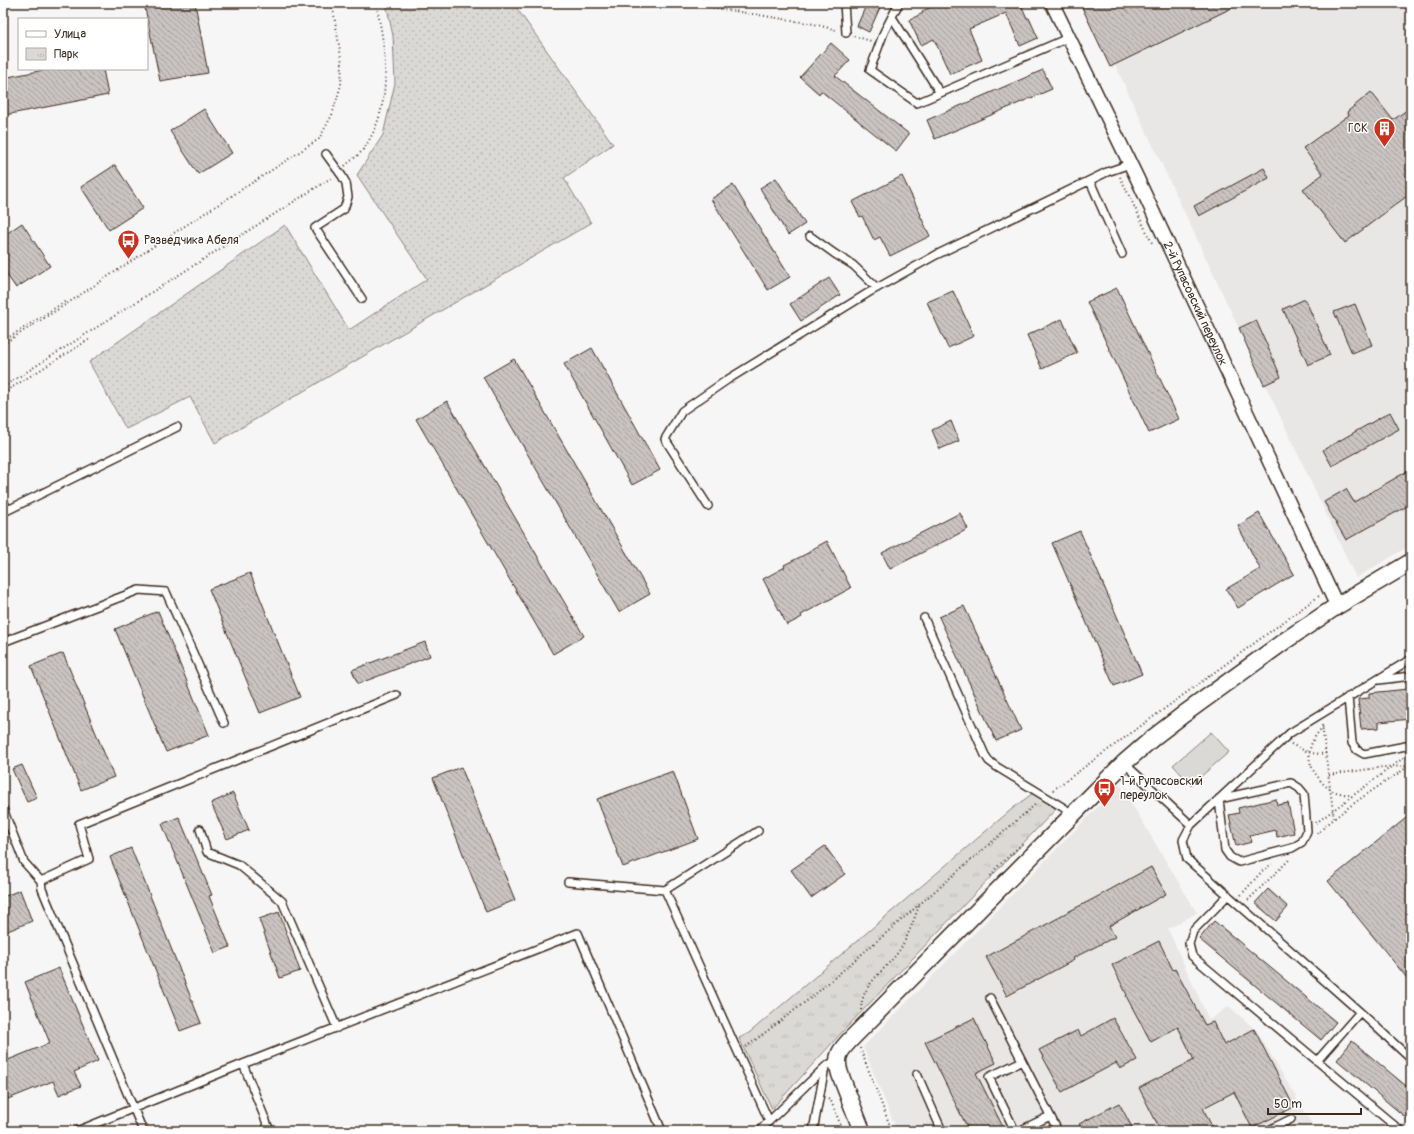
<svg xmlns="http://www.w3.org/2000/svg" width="1414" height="1134" font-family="Pangolin,sans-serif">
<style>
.built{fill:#e9e7e6}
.grass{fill:url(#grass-dots);stroke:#8b827a}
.park{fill:url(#park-tufts);stroke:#8b827a}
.pitch{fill:#dbd9d6;stroke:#8b827a}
.building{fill:url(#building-back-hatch);stroke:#3b2a1e}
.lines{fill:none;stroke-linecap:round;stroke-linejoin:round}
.service-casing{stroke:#3b2a1e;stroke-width:10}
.minor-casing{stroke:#3b2a1e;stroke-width:16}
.tertiary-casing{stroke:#3b2a1e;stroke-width:19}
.path{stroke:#3b2a1e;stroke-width:2;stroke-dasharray:1 3;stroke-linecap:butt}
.service{stroke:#fff;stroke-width:7}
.minor{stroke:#fff;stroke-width:13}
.tertiary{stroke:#fff;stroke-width:16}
.labels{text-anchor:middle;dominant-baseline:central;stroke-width:3;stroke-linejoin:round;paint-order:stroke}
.poi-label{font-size:12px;fill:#3b2a1e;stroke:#fff;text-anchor:start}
.street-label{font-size:12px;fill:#3b2a1e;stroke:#fff}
</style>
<defs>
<pattern id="grass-dots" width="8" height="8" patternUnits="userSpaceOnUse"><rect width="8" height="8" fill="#dbd9d6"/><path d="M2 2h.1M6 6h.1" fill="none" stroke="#bdbab7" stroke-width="1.8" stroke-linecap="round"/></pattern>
<pattern id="park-tufts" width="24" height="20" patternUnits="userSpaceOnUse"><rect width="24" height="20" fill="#dbd9d6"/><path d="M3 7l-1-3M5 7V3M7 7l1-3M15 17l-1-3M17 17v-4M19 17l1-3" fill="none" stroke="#bdbab7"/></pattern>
<pattern id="building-back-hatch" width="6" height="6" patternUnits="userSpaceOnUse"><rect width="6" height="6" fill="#c9c3c1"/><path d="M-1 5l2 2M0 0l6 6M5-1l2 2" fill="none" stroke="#a49f9c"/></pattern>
</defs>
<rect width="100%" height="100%" fill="#f7f6f6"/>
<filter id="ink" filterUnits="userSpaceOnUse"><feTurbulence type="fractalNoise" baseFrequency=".025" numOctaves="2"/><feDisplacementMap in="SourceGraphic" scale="8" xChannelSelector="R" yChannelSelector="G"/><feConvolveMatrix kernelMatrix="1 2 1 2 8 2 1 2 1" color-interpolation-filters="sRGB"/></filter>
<g filter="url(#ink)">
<!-- built -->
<path class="built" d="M 1086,3 L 1411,3 L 1411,545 L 1356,578 Z
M 1120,784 L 1197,913 L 1168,929 L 1209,1020 L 1229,1006 L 1257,1031 L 1316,1131 L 897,1131 L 863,1047 Z"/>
<!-- grass -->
<path class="grass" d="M 386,3 L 513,3 L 613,144 L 564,178 L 591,223 L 215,443 L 190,397 L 126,429 L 89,362 L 285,225 L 349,330 L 427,279 L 357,175 L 383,135 L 395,83 L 393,36 Z"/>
<!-- park -->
<path class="park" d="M 1033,793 L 1056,809 L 844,1030 L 772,1109 L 739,1038 L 749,1033 L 1012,809 Z"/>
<!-- pitch -->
<path class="pitch" d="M 1211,732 L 1229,752 L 1191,785 L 1173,765 Z"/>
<!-- building -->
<path class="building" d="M 144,3 L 195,3 L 208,73 L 160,81 Z
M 867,3 L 882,3 L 869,32 L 857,26 Z
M 941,3 L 1031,3 L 1022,7 L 1027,18 L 1029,18 L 1038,38 L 1020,46 L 1006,13 L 969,29 L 982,60 L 950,74 L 934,39 L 921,45 L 909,20 L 923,13 L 922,11 Z
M 1080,3 L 1242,3 L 1110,67 Z
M 831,43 L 850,60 L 835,76 L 909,134 L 896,151 L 821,91 L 819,94 L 800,77 Z
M 49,69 L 103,69 L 108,95 L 5,115 L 3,107 L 3,78 Z
M 1043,70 L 1052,89 L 935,139 L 927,120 Z
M 1371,92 L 1393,120 L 1411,107 L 1411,193 L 1345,243 L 1303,189 L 1323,174 L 1303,148 L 1349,115 L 1347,112 Z
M 204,109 L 232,153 L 198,174 L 170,131 Z
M 115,165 L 143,208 L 109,230 L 81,187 Z
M 1264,168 L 1269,178 L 1199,216 L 1194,206 Z
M 902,176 L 921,215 L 920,215 L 930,236 L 890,256 L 880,237 L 874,240 L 862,216 L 860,217 L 852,202 Z
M 776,178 L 805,224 L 788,235 L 760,188 Z
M 733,185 L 790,277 L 768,290 L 711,199 Z
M 22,223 L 50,266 L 16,288 L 3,269 L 3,236 Z
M 829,278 L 840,295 L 801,321 L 790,304 Z
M 1117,288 L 1179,419 L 1149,433 L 1087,302 Z
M 953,291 L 974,336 L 948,348 L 927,302 Z
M 1305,299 L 1330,355 L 1308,365 L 1283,309 Z
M 1355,304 L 1372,345 L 1352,353 L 1334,312 Z
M 1062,319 L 1077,353 L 1042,369 L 1027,335 Z
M 1256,320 L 1281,377 L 1264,385 L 1239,328 Z
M 592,348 L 660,470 L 632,485 L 564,364 Z
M 514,359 L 650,594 L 619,612 L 483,377 Z
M 447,401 L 584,636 L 553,654 L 416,419 Z
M 1390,412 L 1399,429 L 1332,466 L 1323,450 Z
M 951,421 L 959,441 L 940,449 L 932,430 Z
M 1411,469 L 1411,504 L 1346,540 L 1324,502 L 1346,489 L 1354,502 Z
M 960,513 L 968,529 L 890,569 L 882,553 Z
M 1259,513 L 1294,574 L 1238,608 L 1226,589 L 1260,569 L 1238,526 Z
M 1080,531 L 1142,674 L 1114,686 L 1052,543 Z
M 827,541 L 851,588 L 801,615 L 802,617 L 787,625 L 763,579 L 785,567 L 784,565 L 810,552 L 809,551 Z
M 250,573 L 300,697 L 260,713 L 209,589 Z
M 964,606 L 1021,730 L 996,741 L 939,617 Z
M 158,611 L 209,735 L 166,752 L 115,629 Z
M 425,642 L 430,656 L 358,684 L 352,670 Z
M 63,653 L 114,777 L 81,790 L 31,666 Z
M 1408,689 L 1408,695 L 1411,695 L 1411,719 L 1379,722 L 1379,728 L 1361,729 L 1358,699 L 1369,698 L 1369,693 Z
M 22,765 L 37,798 L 27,802 L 12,769 Z
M 461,767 L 515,900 L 486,912 L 433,778 Z
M 673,771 L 698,839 L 623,867 L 597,799 Z
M 233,793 L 249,830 L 227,839 L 211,803 Z
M 1276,799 L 1277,805 L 1288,803 L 1294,833 L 1277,837 L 1276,830 L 1250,836 L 1252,842 L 1236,846 L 1229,815 L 1239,813 L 1238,808 Z
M 1411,814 L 1411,983 L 1328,881 Z
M 179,817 L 212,895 L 209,896 L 230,947 L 215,953 L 162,824 Z
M 825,846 L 845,874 L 811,898 L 791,870 Z
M 131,848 L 201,1023 L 180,1031 L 110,857 Z
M 1151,867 L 1166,894 L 1109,926 L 1115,937 L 1073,958 L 1074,960 L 1007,996 L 986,957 L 1060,917 L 1060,916 L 1095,898 Z
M 1268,889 L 1288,907 L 1276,921 L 1255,903 Z
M 20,890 L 32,921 L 3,933 L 3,897 Z
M 279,912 L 300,971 L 280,978 L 259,919 Z
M 1214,921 L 1336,1022 L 1321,1040 L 1199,939 Z
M 1159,941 L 1173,970 L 1175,969 L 1205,1025 L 1213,1022 L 1224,1045 L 1254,1029 L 1294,1107 L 1252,1128 L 1234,1092 L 1203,1108 L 1214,1131 L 1161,1131 L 1139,1088 L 1194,1060 L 1178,1027 L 1151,1042 L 1126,996 L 1127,995 L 1112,965 Z
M 59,968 L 98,1061 L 74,1072 L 81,1086 L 59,1095 L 53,1081 L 3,1101 L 3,1062 L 50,1043 L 25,982 Z
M 974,1018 L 996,1063 L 976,1073 L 1005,1131 L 969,1131 L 925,1042 Z
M 1113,1018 L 1137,1060 L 1120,1069 L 1116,1063 L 1062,1092 L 1039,1050 L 1078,1030 L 1081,1036 Z
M 1352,1041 L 1411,1090 L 1411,1122 L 1337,1060 Z
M 1119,1103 L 1134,1131 L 1083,1131 L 1079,1124 Z"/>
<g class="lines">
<defs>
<path id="service" d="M 844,3 L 846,33
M 899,3 L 884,32 L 870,70 L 917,103 L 1061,41 L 1069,36
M 892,17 L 940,93
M 326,154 L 342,176 L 346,183 L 348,197 L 344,209 L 315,228 L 362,299
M 1090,181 L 1122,254
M 810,236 L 835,254 L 853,265 L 877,288
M 3,501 L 8,510 L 177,427
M 708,506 L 665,439 L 682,411 L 727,380 L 868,293 L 936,255 L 1107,172 L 1130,164
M 924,618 L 985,755 L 989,761 L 997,767 L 1064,808 L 1072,815
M 3,642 L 139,590 L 166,592 L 224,723
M 1411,659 L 1290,733 L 1191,825 L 1183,840 L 1187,859 L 1360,1012 L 1411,1059
M 1379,680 L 1411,676
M 1348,697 L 1352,743 L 1357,750 L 1364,754 L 1411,745
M 1124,763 L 1191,825
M 1291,783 L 1299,788 L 1304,794 L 1307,831 L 1302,842 L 1292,848 L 1239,862 L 1230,857 L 1225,850 L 1219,799 Z
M 3,809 L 24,862 L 41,881
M 200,829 L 207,852 L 239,865 L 282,901 L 337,1028
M 568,882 L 665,890 L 769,1121
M 665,890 L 758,831
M 1228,895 L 1193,931 L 1189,944 L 1192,956 L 1401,1131
M 990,998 L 1058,1131
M 1317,1061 L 1360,1012
M 243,1064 L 578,933 L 662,1131
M 917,1074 L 942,1131
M 77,1131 L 243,1064 L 270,1131
M 143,1131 L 42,889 L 41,881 L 89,859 L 79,824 L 397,695
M 759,1131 L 825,1067 L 838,1059
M 813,1131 L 825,1067
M 1015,1131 L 989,1077 L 1022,1061
M 1019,1131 L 1050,1116
M 1267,1131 L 1291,1119"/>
<g id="minor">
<path id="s1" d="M 1052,3 L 1137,178 L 1337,606"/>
</g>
<path id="tertiary" d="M 862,1131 L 840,1074 C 834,1056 841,1049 853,1037 L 1092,795 L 1124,763 L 1154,737 L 1184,714 L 1286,640 L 1337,606 L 1411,562"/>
</defs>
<!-- service casing -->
<use href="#service" class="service-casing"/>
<!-- minor casing -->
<use href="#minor" class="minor-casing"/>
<!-- tertiary casing -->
<use href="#tertiary" class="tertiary-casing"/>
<!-- path -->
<path class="path" d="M 685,3 L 814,24 L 836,30
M 854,36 L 871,41
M 345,166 C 351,160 361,154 365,147 C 394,103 386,51 376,3
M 1120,177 L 1152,243
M 3,341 L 66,301
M 3,344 L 68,303 L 160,242 L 275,168 L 319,139 L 332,115 L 341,85 L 342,63 L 332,3
M 3,387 L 331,178
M 3,393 L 90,339
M 1322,725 L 1334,819
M 1323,727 C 1308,742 1304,760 1318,777 C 1321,782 1326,787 1331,790 C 1337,793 1346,794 1352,796
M 1291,744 C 1303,750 1313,756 1326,753
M 1329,775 L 1383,767 L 1409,766
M 1053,790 L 1319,596
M 1316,823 L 1406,756
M 1317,834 C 1345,807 1379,786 1411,765
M 991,876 L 996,868 L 1022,844
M 1241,895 L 1263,870 L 1272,864
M 1248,900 L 1290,859
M 861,1010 C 861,982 890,968 902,946 C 909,934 914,919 919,906
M 746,1047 L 812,997 L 1037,803
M 860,1048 L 892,1131
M 828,1099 L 831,1101 L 843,1131"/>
<!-- service -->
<use href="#service" class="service"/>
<!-- minor -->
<use href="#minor" class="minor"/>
<!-- tertiary -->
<use href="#tertiary" class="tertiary"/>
</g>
</g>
<!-- icons -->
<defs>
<symbol id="building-pin" viewBox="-11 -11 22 30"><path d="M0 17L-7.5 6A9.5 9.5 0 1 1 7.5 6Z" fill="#c8321e" stroke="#fff"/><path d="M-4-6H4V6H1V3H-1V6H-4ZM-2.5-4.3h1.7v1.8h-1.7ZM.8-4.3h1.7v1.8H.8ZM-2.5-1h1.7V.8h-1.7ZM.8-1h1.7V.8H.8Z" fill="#fff"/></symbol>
<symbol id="bus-pin" viewBox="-11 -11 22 30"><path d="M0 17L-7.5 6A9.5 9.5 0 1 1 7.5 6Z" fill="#c8321e" stroke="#fff"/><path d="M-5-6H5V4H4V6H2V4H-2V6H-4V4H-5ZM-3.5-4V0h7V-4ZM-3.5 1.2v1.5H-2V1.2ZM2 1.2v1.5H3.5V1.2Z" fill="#fff"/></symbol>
</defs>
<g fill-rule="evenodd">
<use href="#building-pin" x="1372" y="116" width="25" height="34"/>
<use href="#bus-pin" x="116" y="228" width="25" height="34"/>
<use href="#bus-pin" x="1092" y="776" width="25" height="34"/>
</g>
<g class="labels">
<!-- poi labels -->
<g class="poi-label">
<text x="1368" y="128" text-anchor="end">ГСК</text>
<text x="144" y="240">Разведчика Абеля</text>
<text x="1120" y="781">1-й Рупасовский<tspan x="1120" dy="14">переулок</tspan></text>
</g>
<!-- street labels -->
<g class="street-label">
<text stroke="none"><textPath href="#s1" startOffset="333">2-й Рупасовский переулок</textPath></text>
</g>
</g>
<!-- margin -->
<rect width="1414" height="1134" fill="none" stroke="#fff" stroke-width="16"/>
<rect x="8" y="8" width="1398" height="1118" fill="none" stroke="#3b2a1e" stroke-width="1.5" filter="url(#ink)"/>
<!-- legend -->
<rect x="18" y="18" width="130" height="52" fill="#ffffff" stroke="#b1aaa5"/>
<rect x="26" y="31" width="20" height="6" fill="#ffffff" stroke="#b1aaa5"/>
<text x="54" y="38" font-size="12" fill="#3b2a1e">Улица</text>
<rect x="26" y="48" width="20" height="12" fill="url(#park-tufts)" stroke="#b1aaa5"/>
<text x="54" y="58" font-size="12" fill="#3b2a1e">Парк</text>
<!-- scale -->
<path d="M1268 1108v6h93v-6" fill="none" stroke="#3b2a1e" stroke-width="2"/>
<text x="1274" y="1108" font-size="12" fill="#3b2a1e" stroke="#ffffff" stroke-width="3" paint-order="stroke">50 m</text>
</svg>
